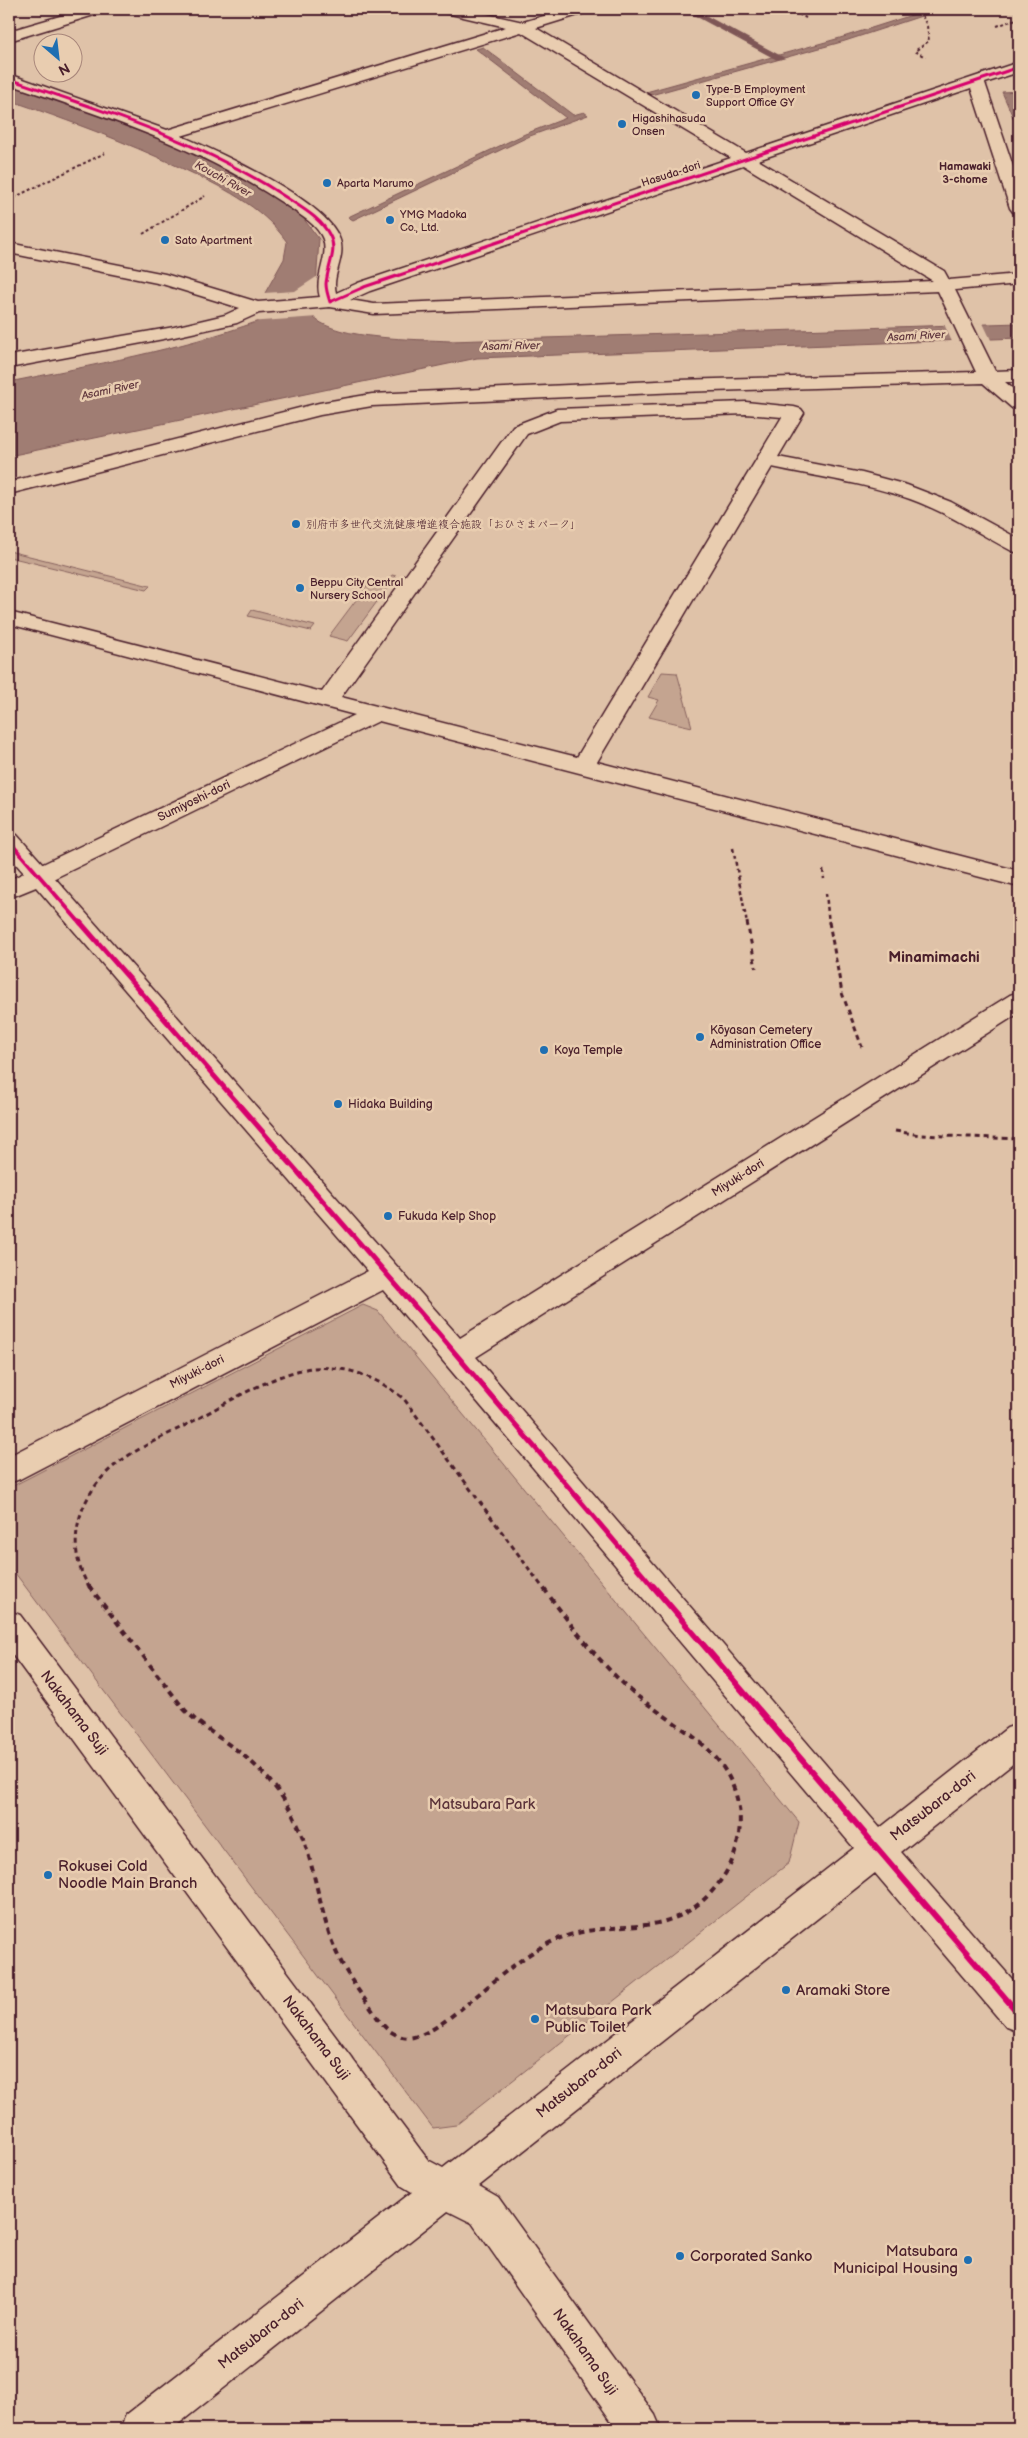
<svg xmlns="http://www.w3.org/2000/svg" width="1028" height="2438" font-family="'Balsamiq Sans','Klee One',sans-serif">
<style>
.green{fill:#c4a490;stroke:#87625e}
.water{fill:#a07d73;stroke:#7e5756}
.pier{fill:#dfc2a8}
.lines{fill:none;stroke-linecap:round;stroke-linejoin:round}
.stream{fill:#7e5756;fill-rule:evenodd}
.minor-casing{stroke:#4a1f2b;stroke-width:3}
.path-far3{stroke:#4a1f2b;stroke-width:2;stroke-dasharray:3 2.5;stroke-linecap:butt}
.path-far2{stroke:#4a1f2b;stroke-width:2.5;stroke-dasharray:4 3;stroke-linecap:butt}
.path-far1{stroke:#4a1f2b;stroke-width:3;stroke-dasharray:5 4;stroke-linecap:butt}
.path{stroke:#4a1f2b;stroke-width:4;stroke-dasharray:6 5;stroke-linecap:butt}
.minor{fill:#e9cdb0;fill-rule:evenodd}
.cycleway-far3-casing{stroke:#e9cdb0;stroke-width:5}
.cycleway-far2-casing{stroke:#e9cdb0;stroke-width:6}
.cycleway-far1-casing{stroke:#e9cdb0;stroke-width:8}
.cycleway-casing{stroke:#e9cdb0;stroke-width:9}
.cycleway-far3{stroke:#d6006c;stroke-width:3}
.cycleway-far2{stroke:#d6006c;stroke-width:4}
.cycleway-far1{stroke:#d6006c;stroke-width:5}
.cycleway{stroke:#d6006c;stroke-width:6}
.poi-dot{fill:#1f6fb2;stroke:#e9cdb0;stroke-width:2}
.labels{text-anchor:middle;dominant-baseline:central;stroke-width:5;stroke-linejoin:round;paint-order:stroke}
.far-poi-label{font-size:11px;fill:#4a1f2b;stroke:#e9cdb0;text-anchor:start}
.far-neighbourhood-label{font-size:11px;font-weight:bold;fill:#4a1f2b;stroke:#e9cdb0}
.far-street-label{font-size:11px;fill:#4a1f2b;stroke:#e9cdb0}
.far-water-label{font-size:11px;font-style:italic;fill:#60363d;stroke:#e9cdb0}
.street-label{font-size:12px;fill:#4a1f2b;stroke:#e9cdb0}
.poi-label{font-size:12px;fill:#4a1f2b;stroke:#e9cdb0;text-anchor:start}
.quarter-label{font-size:15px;font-weight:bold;fill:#4a1f2b;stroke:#e9cdb0}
.near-street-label{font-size:15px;fill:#4a1f2b;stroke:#e9cdb0}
.near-park-label{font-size:15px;fill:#5c333a;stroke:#e9cdb0}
.near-poi-label{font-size:15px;fill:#4a1f2b;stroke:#e9cdb0;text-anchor:start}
</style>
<rect width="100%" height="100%" fill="#dfc2a8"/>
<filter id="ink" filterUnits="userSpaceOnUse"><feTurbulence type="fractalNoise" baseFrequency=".02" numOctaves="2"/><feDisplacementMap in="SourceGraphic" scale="10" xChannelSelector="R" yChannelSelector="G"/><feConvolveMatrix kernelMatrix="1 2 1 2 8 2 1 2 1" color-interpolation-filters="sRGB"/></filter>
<g filter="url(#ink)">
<!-- green -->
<path class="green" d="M 9,551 L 150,586 L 146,590 L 9,557 Z
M 392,575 L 396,576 L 348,641 L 329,636 L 368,584 L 383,587 Z
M 252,610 L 315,626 L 311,631 L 248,616 Z
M 662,672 L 677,673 L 692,727 L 649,717 L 659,700 L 648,697 Z
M 363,1305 L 378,1311 L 799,1822 L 789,1863 L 456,2125 L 433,2128 L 9,1565 L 9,1488 Z"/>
<!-- water -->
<path class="water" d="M 931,9 L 943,9 L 845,41 L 651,95 L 646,92 L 840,38 Z
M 483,47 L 573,115 L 584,112 L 588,115 L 530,136 L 353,220 L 348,217 L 525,134 L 566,118 L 476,49 Z
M 9,84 L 61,101 L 200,155 L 277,197 L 303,218 L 319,239 L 314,318 C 339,340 416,339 450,341 L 1019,323 L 1019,338 L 477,358 L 9,456 L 9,382 C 93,365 178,350 259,321 L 265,293 L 284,259 L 287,242 C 261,205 220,186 179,167 C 124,141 67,120 9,100 Z
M 1019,91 L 1019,131 L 1002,92 Z"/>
<!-- pier -->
<path class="pier" d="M 318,276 L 317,317 L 248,322 L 257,319 L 264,293 L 295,291 Z
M 983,323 L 992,342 L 953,344 L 944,324 Z"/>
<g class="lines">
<!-- stream -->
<path class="stream" d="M 682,9 L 694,9 L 785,58 L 777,60 Z"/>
<defs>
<path id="minor" d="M 84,9 L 106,9 L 104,12 L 9,41 L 9,31 Z
M 440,9 L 465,9 L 523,22 L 568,9 L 590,9 L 588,12 L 536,28 L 746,153 L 1019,62 L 1019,72 L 985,83 L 1019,184 L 1019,213 L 1013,212 L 1010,208 L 971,88 L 758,160 L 944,271 L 949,280 L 1019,274 L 1019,284 L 955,290 L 995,371 L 1019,370 L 1019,382 L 1005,382 L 1019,394 L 1019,410 L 1012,408 L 983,383 L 679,392 L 372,406 L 320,415 L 9,494 L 9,482 L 319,403 L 372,394 L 679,380 L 976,372 L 938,291 L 374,314 L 330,307 L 259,313 L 237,323 L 174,337 L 9,368 L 9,356 L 174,327 L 225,315 L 240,308 L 162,284 L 9,253 L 9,243 L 165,274 L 258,302 L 320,297 C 313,276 332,254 321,235 C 313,221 295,212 283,203 C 199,147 103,116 9,84 L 9,74 L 167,130 L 506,27 L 442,12 ZM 521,32 L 731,158 L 358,283 L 336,293 C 331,275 346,258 340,240 C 328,201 218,152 181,136 ZM 743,165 L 933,281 L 374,304 L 350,300 L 370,291 Z
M 746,402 L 794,407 L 801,409 L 804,413 L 778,457 L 862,473 L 907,485 L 951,502 L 1019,539 L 1019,553 L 1012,551 C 978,533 946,512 910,499 C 865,483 818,477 772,467 L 597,762 L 1019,871 L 1019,887 L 379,721 L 55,878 L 460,1338 L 1010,995 L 1019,992 L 1019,1013 L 476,1357 L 880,1828 L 1007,1728 L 1019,1724 L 1019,1759 L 901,1852 L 1019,1987 L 1019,2032 L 1006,2027 L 875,1873 L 479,2186 L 498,2197 L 655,2415 L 661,2429 L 617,2429 L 472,2223 L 448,2211 L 172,2429 L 120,2429 L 126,2415 L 412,2192 L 402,2186 L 9,1650 L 9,1611 L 20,1615 L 428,2160 L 443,2168 L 854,1848 L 383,1290 L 20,1479 L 9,1483 L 9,1456 L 368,1271 L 36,887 L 9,898 L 9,880 L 24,873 L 9,856 L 9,833 L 17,835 L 43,864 L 355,715 L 9,624 L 9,612 L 322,692 L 513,426 L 557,409 ZM 746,414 L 782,417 L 577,757 L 341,697 L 527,434 L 560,421 Z"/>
</defs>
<!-- minor casing -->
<use href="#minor" class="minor-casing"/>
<!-- path-far3 -->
<path class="path-far3" d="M 789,9 L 806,18
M 920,11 L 927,26 L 929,41 L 915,51 L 925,57
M 997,26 L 1019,18
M 9,200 L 105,153
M 143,234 L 205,196"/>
<!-- path-far2 -->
<path class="path-far2" d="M 733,848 L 747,924
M 823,870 L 824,879
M 826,893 L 829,924"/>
<!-- path-far1 -->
<path class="path-far1" d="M 747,922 L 756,968
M 829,922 L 842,993 L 862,1047
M 895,1131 L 920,1135 L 1019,1139
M 90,1588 C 63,1547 78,1496 114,1466 C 134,1449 174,1432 199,1418 C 229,1401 280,1371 313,1368 C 348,1365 378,1378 404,1399 L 543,1588"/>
<!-- path -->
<path class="path" d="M 89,1586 L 184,1709 C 202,1728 223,1739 243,1755 C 264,1772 282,1793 294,1817 C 313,1855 317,1899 331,1939 C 340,1964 353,1983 368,2004 C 376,2015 382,2028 395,2034 C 402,2038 409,2039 417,2036 C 434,2031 447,2019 461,2009 C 489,1986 517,1959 549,1943 C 614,1911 675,1951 725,1874 C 737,1856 742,1830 739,1808 C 728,1743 671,1727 628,1688 C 596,1659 568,1621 542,1586"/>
<!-- minor -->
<use href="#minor" class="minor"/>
<defs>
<path id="cycleway-far3" d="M 9,79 C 105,111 203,142 287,198 C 302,208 322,219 330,236 C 338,251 327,267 326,284 C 326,290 328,296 330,302 L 364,287 L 1019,67"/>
<path id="cycleway-far2" d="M 9,841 L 81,924"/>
<path id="cycleway-far1" d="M 80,922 L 438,1333 L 654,1588"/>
<path id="cycleway" d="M 653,1586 L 1019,2014"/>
</defs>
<!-- cycleway-far3 casing -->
<use href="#cycleway-far3" class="cycleway-far3-casing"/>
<!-- cycleway-far2 casing -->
<use href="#cycleway-far2" class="cycleway-far2-casing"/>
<!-- cycleway-far1 casing -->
<use href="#cycleway-far1" class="cycleway-far1-casing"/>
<!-- cycleway casing -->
<use href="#cycleway" class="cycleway-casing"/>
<!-- cycleway-far3 -->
<use href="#cycleway-far3" class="cycleway-far3"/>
<!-- cycleway-far2 -->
<use href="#cycleway-far2" class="cycleway-far2"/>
<!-- cycleway-far1 -->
<use href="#cycleway-far1" class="cycleway-far1"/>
<!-- cycleway -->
<use href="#cycleway" class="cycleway"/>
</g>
</g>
<!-- markers -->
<g class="poi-dot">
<circle cx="696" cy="95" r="5"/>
<circle cx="622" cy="124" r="5"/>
<circle cx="327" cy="183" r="5"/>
<circle cx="390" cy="220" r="5"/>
<circle cx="165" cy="240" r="5"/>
<circle cx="296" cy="524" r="5"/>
<circle cx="300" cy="588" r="5"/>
<circle cx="700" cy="1037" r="5"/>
<circle cx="544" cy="1050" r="5"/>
<circle cx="338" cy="1104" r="5"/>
<circle cx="388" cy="1216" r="5"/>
<circle cx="48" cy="1875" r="5"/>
<circle cx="786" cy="1990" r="5"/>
<circle cx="535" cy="2019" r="5"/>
<circle cx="680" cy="2256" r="5"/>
<circle cx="968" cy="2260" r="5"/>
</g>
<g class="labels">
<!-- far-poi labels -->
<g class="far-poi-label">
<text x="706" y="89">Type-B Employment<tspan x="706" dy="13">Support Office GY</tspan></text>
<text x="632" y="118">Higashihasuda<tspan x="632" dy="13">Onsen</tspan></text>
<text x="337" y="183">Aparta Marumo</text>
<text x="400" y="214">YMG Madoka<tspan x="400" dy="13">Co., Ltd.</tspan></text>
<text x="175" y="240">Sato Apartment</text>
<text x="306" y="524">別府市多世代交流健康増進複合施設「おひさまパーク」</text>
<text x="310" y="582">Beppu City Central<tspan x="310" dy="13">Nursery School</tspan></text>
</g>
<!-- far-neighbourhood labels -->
<g class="far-neighbourhood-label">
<text x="965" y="166">Hamawaki<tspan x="965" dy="13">3-chome</tspan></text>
</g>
<!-- far-street labels -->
<g class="far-street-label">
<text transform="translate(671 174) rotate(-18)">Hasuda-dori</text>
</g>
<!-- far-water labels -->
<g class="far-water-label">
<text transform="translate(223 179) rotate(29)">Kouchi River</text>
<text transform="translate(916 336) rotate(-3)">Asami River</text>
<text transform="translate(511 346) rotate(-1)">Asami River</text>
<text transform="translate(110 390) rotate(-12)">Asami River</text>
</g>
<!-- street labels -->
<g class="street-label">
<text transform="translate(194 801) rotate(-26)">Sumiyoshi-dori</text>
<text transform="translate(738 1178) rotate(-32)">Miyuki-dori</text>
<text transform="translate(197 1372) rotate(-27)">Miyuki-dori</text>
</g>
<!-- poi labels -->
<g class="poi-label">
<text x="710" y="1030">Kōyasan Cemetery<tspan x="710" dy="14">Administration Office</tspan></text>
<text x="554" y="1050">Koya Temple</text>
<text x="348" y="1104">Hidaka Building</text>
<text x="398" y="1216">Fukuda Kelp Shop</text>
</g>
<!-- quarter labels -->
<g class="quarter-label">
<text x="934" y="957">Minamimachi</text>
</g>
<!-- near-street labels -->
<g class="near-street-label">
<text transform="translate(74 1713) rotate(53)">Nakahama Suji</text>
<text transform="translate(933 1806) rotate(-38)">Matsubara-dori</text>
<text transform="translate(316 2038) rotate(53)">Nakahama Suji</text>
<text transform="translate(579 2083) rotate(-38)">Matsubara-dori</text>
<text transform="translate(261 2334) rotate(-38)">Matsubara-dori</text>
<text transform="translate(585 2352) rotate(55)">Nakahama Suji</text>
</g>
<!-- near-park labels -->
<g class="near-park-label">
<text x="482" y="1804">Matsubara Park</text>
</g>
<!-- near-poi labels -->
<g class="near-poi-label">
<text x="58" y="1866">Rokusei Cold<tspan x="58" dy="17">Noodle Main Branch</tspan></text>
<text x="796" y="1990">Aramaki Store</text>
<text x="545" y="2010">Matsubara Park<tspan x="545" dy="17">Public Toilet</tspan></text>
<text x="958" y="2251" text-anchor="end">Matsubara<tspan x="958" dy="17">Municipal Housing</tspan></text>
<text x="690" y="2256">Corporated Sanko</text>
</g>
</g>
<!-- margin -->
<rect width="1028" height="2438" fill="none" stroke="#e9cdb0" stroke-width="30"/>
<rect x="15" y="15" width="998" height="2408" fill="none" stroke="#4a1f2b" stroke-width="2" filter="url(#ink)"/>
<!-- north arrow -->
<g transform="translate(58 58) rotate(152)"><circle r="24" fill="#e9cdb0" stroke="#a9877b"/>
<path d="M0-4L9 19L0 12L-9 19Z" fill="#1f6fb2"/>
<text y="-8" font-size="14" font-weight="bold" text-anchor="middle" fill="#4a1f2b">N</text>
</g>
</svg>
